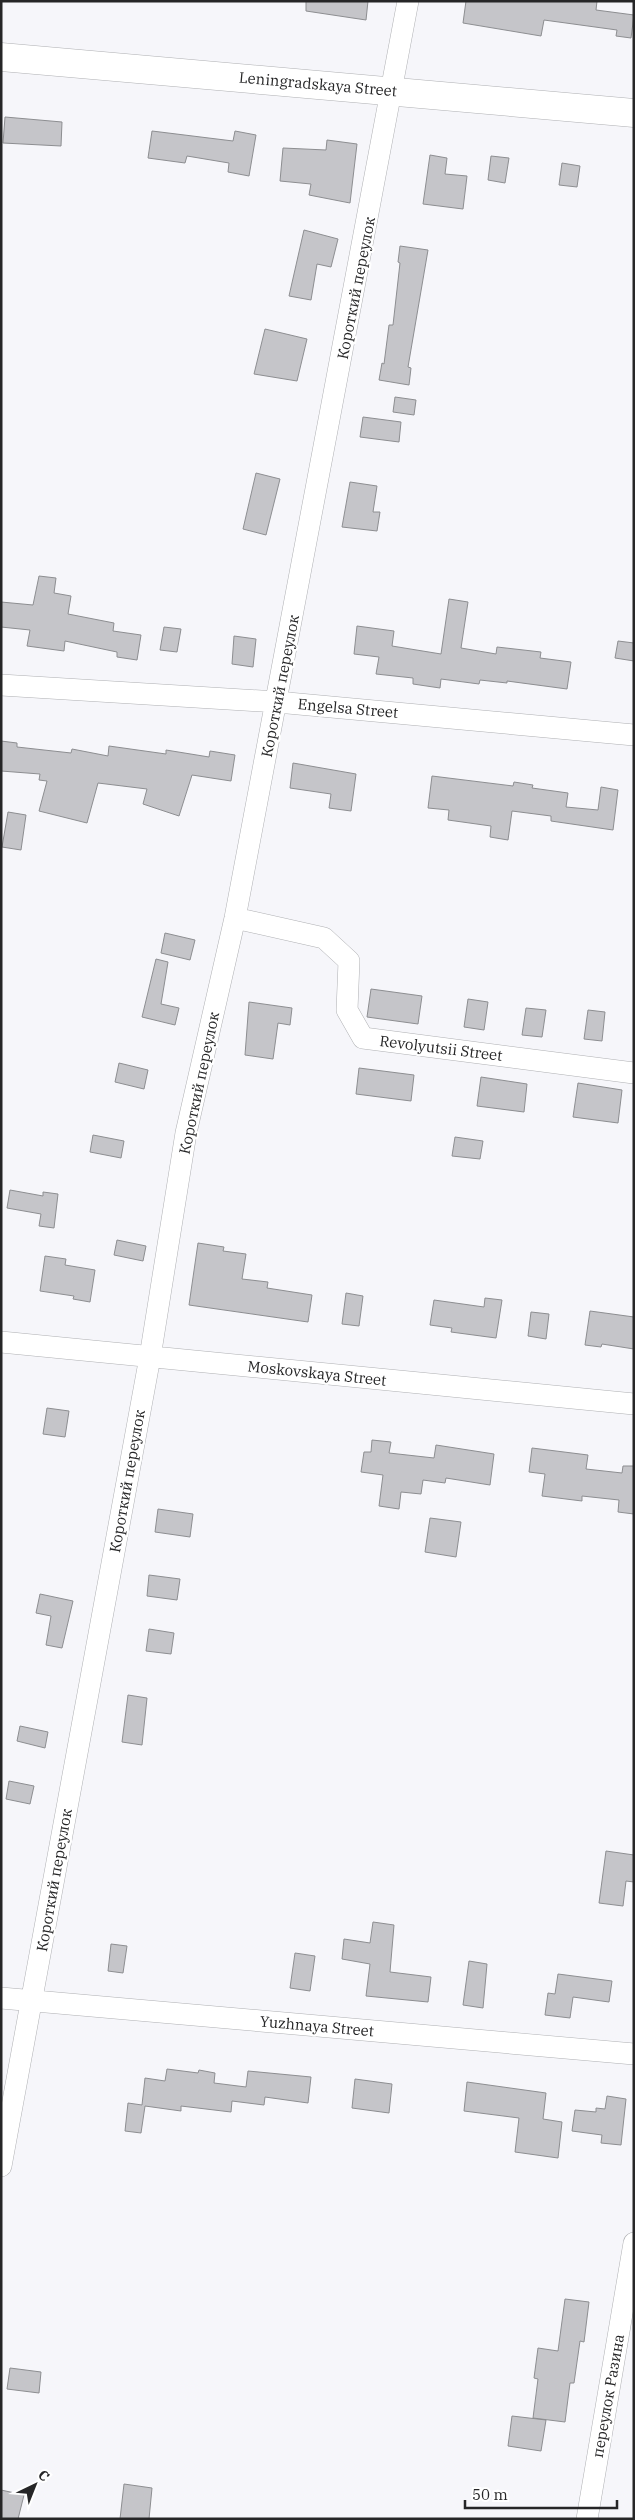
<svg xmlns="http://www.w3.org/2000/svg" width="635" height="2520" font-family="'IBM Plex Serif',serif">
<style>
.building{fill:#c5c5c9;stroke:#8d8e91}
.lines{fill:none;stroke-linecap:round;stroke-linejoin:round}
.minor-casing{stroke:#afb0b3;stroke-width:22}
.tertiary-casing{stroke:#afb0b3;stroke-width:29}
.minor{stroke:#fff;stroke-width:21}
.tertiary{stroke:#fff;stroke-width:28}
.labels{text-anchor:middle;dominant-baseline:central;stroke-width:4.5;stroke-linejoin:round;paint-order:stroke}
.street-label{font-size:15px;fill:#262627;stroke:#fff}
</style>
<rect width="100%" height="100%" fill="#f6f6fa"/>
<!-- building -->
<path class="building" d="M 306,1 L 368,1 L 366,20 L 306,11 Z
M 466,1 L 597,1 L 596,10 L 634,15 L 631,38 L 616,36 L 617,30 L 544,20 L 541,36 L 463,23 Z
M 5,117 L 62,122 L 61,146 L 3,143 Z
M 152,131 L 233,141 L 235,131 L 256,135 L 249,176 L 228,172 L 229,163 L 187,156 L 185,163 L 148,158 Z
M 327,140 L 357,144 L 350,203 L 309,195 L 311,184 L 280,181 L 283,148 L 326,150 Z
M 430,155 L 447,158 L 445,174 L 467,176 L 463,209 L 423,204 Z
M 491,156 L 509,158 L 505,183 L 488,180 Z
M 562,163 L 580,166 L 577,187 L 559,185 Z
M 304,230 L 338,239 L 331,267 L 317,264 L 311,300 L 289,296 Z
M 400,246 L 428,250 L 408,367 L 411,368 L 409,385 L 379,380 L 382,363 L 384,364 L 389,325 L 393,325 L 400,263 L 398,262 Z
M 265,329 L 307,339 L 297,381 L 254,374 Z
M 395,397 L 416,400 L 414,415 L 393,412 Z
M 363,417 L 401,422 L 399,442 L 360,437 Z
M 256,473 L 280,479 L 266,535 L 243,529 Z
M 350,482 L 377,486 L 373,512 L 380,512 L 377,531 L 342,527 Z
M 39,576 L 56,578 L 54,593 L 71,596 L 68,614 L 114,623 L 113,631 L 141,635 L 137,660 L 117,657 L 117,652 L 65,641 L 64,651 L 27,646 L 30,630 L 1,627 L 1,602 L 33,605 Z
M 449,599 L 468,602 L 461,648 L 496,654 L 497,647 L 541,652 L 540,658 L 571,662 L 567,689 L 507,681 L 507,683 L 480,680 L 479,684 L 441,679 L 440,688 L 413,684 L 413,678 L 376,674 L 379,657 L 354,654 L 357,626 L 394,631 L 392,646 L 441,654 Z
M 164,627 L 181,629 L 177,652 L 160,650 Z
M 234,636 L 256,639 L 253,667 L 232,664 Z
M 618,641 L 634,643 L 634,661 L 615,658 Z
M 1,741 L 17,743 L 17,747 L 71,753 L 72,749 L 108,756 L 109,746 L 166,754 L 166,750 L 209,757 L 210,751 L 235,755 L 231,781 L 192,775 L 179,816 L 143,804 L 147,789 L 98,783 L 87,823 L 39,811 L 47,781 L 39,780 L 40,774 L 1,771 Z
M 293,763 L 356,774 L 351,811 L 329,808 L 331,794 L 290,788 Z
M 432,776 L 513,786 L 514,782 L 533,785 L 532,788 L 568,793 L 566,807 L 598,810 L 601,787 L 618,790 L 613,830 L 551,821 L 551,816 L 512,811 L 508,840 L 490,837 L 491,826 L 448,820 L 449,810 L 428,808 Z
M 8,812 L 26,815 L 21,850 L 2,847 Z
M 165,933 L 195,940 L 190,960 L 161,953 Z
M 156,959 L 168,962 L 161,1004 L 179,1008 L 175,1025 L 142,1017 Z
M 371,989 L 422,996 L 418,1024 L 367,1017 Z
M 468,999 L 488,1002 L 484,1030 L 464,1027 Z
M 249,1002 L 292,1008 L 290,1025 L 278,1023 L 273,1059 L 245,1055 Z
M 526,1008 L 546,1010 L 542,1037 L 522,1035 Z
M 588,1010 L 605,1012 L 602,1041 L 584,1039 Z
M 119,1063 L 148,1070 L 144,1089 L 115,1082 Z
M 359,1068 L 414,1075 L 411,1101 L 356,1094 Z
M 481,1077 L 527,1084 L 524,1112 L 477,1106 Z
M 578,1083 L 622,1090 L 618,1123 L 573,1117 Z
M 93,1135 L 124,1141 L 121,1158 L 90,1152 Z
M 455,1137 L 483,1141 L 480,1159 L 452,1156 Z
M 10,1190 L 43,1196 L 43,1192 L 58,1194 L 54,1228 L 39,1226 L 41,1214 L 7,1208 Z
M 117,1240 L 146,1246 L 143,1261 L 114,1255 Z
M 198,1243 L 224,1247 L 223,1251 L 246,1254 L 242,1279 L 268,1282 L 267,1288 L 312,1295 L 308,1322 L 189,1305 Z
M 45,1256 L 66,1259 L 65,1265 L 95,1270 L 90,1302 L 73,1299 L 74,1296 L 40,1291 Z
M 346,1293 L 363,1296 L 359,1326 L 342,1324 Z
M 485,1298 L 502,1300 L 496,1338 L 451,1332 L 452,1328 L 430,1325 L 434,1300 L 484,1307 Z
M 590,1311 L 634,1317 L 634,1349 L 602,1344 L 601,1347 L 585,1345 Z
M 531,1312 L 549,1314 L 546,1339 L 528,1336 Z
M 47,1408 L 69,1411 L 65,1437 L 43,1434 Z
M 372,1440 L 391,1442 L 389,1453 L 434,1458 L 436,1445 L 494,1454 L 490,1485 L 446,1478 L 445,1483 L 423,1480 L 421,1494 L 401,1492 L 399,1509 L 379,1506 L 383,1475 L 361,1472 L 364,1452 L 371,1452 Z
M 532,1448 L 588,1455 L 586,1469 L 622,1473 L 623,1466 L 634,1466 L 634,1514 L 618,1512 L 619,1500 L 582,1496 L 582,1501 L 542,1496 L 545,1474 L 529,1472 Z
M 158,1509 L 193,1514 L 190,1537 L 155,1532 Z
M 430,1518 L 461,1522 L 456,1557 L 425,1552 Z
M 149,1575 L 180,1579 L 177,1600 L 147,1596 Z
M 40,1594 L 73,1601 L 62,1648 L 46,1645 L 51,1616 L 36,1613 Z
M 149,1629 L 174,1633 L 171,1654 L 146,1651 Z
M 128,1695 L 147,1698 L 142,1745 L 122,1742 Z
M 20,1726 L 48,1732 L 45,1748 L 17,1741 Z
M 9,1781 L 34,1786 L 30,1804 L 6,1799 Z
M 606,1851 L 634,1855 L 634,1882 L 626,1881 L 623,1906 L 599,1903 Z
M 373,1922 L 394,1925 L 390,1972 L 431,1977 L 428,2002 L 366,1996 L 370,1964 L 342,1959 L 344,1939 L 370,1943 Z
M 111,1944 L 127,1946 L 123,1973 L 108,1971 Z
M 295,1953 L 315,1956 L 310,1991 L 290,1988 Z
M 469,1961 L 487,1964 L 483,2008 L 463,2005 Z
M 558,1974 L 612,1981 L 609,2002 L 573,1997 L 570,2018 L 545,2015 L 548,1993 L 555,1994 Z
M 167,2069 L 198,2073 L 199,2070 L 215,2073 L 214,2083 L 246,2087 L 248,2071 L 311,2077 L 308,2103 L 265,2097 L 264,2105 L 232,2101 L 231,2112 L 181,2106 L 181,2111 L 145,2106 L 141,2133 L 125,2131 L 128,2103 L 142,2105 L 145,2078 L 165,2081 Z
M 355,2079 L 392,2084 L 389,2113 L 352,2108 Z
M 467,2082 L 546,2093 L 543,2119 L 562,2122 L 558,2158 L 515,2152 L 519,2118 L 464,2111 Z
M 607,2096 L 626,2099 L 621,2145 L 601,2143 L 602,2135 L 572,2131 L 575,2110 L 596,2112 L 596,2108 L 605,2109 Z
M 565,2299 L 589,2302 L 584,2342 L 580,2341 L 574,2383 L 570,2383 L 565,2422 L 533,2418 L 538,2379 L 534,2378 L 538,2348 L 558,2351 Z
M 10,2368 L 41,2372 L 39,2393 L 7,2389 Z
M 512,2416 L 546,2420 L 541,2451 L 508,2446 Z
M 124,2484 L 152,2488 L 149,2519 L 120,2519 Z
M 1,2490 L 24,2495 L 18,2519 L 1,2519 Z"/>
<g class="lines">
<defs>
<path id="minor" d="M 1,685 L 277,702 L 634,735
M 235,918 L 324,938 L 349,961 L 347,1010 L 363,1038 L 634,1073
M 1,1342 L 634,1404
M 1,1998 L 634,2054
M 1,2166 L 150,1357 L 186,1133 L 235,918 L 408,1
M 587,2519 L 634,2243"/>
<path id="tertiary" d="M 1,57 L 634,113"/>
</defs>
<!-- minor casing -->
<use href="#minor" class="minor-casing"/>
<!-- tertiary casing -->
<use href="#tertiary" class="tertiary-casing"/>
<!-- minor -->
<use href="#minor" class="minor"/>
<!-- tertiary -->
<use href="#tertiary" class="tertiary"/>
</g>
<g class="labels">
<!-- street labels -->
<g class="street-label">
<text transform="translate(318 84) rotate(5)">Leningradskaya Street</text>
<text transform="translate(356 288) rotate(-79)">Короткий переулок</text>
<text transform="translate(280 686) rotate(-79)">Короткий переулок</text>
<text transform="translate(348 708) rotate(5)">Engelsa Street</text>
<text transform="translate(441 1048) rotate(7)">Revolyutsii Street</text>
<text transform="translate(199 1083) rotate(-78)">Короткий переулок</text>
<text transform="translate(317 1373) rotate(6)">Moskovskaya Street</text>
<text transform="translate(127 1481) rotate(-80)">Короткий переулок</text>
<text transform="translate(54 1880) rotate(-80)">Короткий переулок</text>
<text transform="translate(317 2026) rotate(5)">Yuzhnaya Street</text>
<text transform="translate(608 2396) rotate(-80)">переулок Разина</text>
</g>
</g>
<!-- border -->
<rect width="635" height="2520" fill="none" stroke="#262627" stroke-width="5"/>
<!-- north arrow -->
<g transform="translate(35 2485) rotate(43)" stroke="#ffffff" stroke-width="4" paint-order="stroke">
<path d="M0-4L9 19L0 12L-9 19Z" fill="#262627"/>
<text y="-8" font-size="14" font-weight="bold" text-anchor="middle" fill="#262627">С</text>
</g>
<!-- scale -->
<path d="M465 2500v8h152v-8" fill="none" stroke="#262627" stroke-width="2.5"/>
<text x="472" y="2500" font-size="15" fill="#262627" stroke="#ffffff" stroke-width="4" paint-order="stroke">50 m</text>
</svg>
